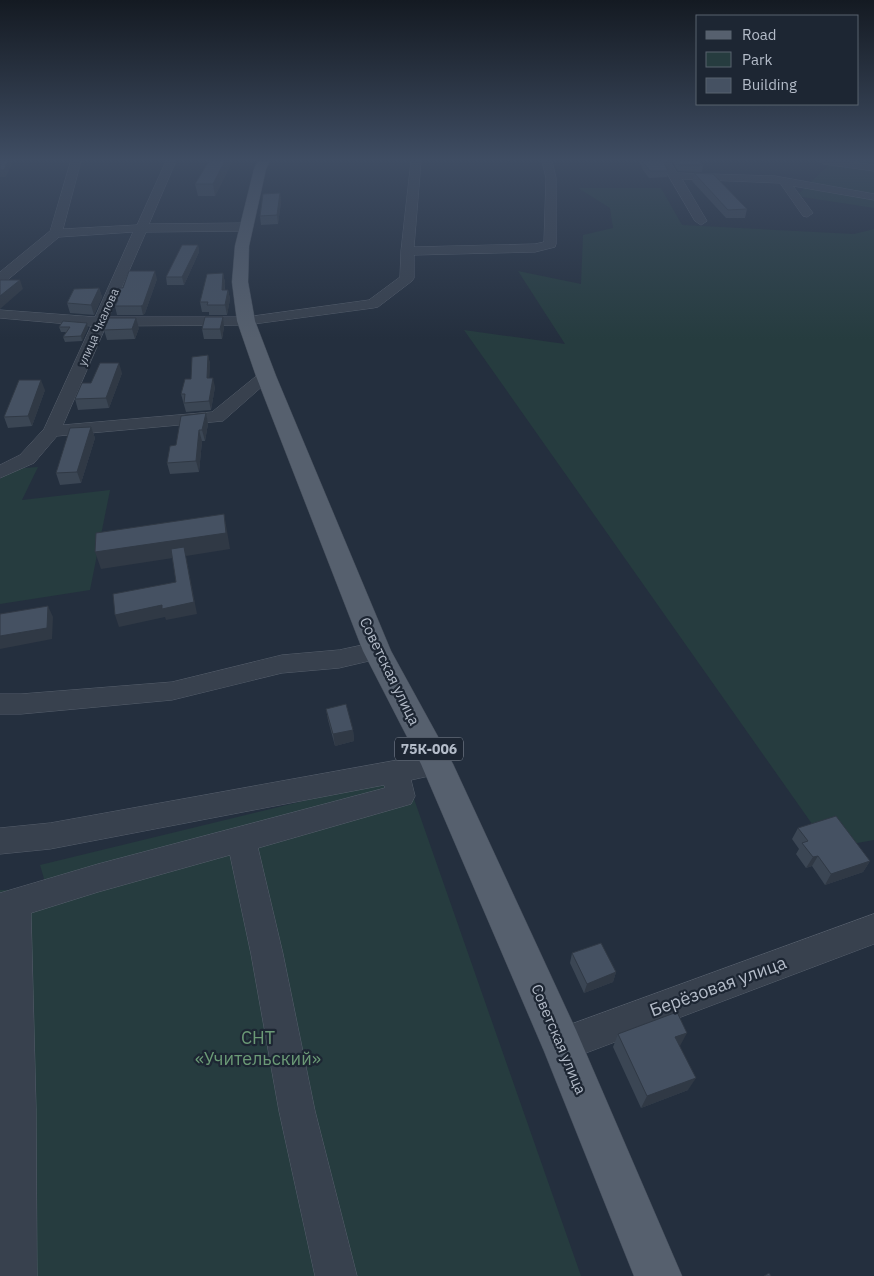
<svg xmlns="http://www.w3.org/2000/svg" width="874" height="1276" font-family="'IBM Plex Sans',sans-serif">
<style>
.green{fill:#263c3f}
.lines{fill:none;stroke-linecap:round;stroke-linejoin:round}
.minor-casing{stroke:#565f6c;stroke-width:1}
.major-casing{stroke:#414a57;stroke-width:1}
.minor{fill:#38414e;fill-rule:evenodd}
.major{fill:#56606e;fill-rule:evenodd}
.wall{fill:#3b4654}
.shaded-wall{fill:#303945}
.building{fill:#455162;stroke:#303945}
.labels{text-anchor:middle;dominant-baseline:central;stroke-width:4.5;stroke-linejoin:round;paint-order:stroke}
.far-street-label{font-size:12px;fill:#b4bcc9;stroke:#1d2633}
.shield{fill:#1d2633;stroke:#878f9c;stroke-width:1}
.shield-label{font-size:14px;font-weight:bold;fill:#b4bcc9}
.street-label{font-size:15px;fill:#b4bcc9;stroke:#1d2633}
.near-street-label{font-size:18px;fill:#b4bcc9;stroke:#1d2633}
.near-park-label{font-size:18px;fill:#6b9a76;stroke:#1d2633}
</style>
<rect width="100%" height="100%" fill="#242f3e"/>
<!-- green -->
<path class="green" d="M 818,161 L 874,161 L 874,208 L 796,196 L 831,163 Z
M 578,188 L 661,188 L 682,225 L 854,234 L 874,229 L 874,840 L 829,848 L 464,330 L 565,344 L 518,271 L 581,284 L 583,235 L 613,228 L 610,208 Z
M 38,467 L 22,500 L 110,490 L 90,590 L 0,604 L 0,479 L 12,469 Z
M 406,776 L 581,1276 L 0,1276 L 0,890 L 47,889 L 40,865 Z"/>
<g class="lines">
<defs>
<path id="minor" d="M 71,161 L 81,161 L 63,229 L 137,225 L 166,161 L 176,161 L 149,224 L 246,223 L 252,227 L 246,231 L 146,232 L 109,317 L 246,317 L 369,300 L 400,277 L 401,251 L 411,161 L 421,161 L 414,247 L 535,244 L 544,242 L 546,178 L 542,161 L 552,161 L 556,178 L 556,244 L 555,247 L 535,252 L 414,255 L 414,278 L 412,281 L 378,307 L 373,308 L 246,325 L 106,326 L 63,425 L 212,412 L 260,373 L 272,373 L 274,376 L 223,421 L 57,436 L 34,463 L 0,478 L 0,465 L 20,455 L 44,429 L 91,326 L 0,318 L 0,310 L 95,317 L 133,232 L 59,237 L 5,282 L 0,283 L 0,272 L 50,231 Z
M 660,161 L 670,161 L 677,173 L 775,176 L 874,194 L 874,200 L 793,186 L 813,213 L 807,217 L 803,216 L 780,183 L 682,179 L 707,221 L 701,225 L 695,221 Z
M 819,161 L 845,161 L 874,165 L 874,171 L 824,164 Z
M 377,642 L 386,645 L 389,651 L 386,657 L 339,668 L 282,673 L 172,700 L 21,714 L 0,714 L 0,694 L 21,694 L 172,682 L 282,655 L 339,650 Z
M 437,753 L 447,756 L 451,764 L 447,772 L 411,780 L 415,796 L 411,804 L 258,848 L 283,954 L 315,1111 L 357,1276 L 315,1276 L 279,1111 L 251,954 L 230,855 L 98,892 L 31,913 L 36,1109 L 37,1276 L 0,1276 L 0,893 L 98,864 L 385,788 L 384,785 L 50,849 L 0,854 L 0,828 L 50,823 Z
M 874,914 L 874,944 L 562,1062 L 550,1056 L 544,1044 L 550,1032 Z"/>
<path id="major" d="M 258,161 L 270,161 L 266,169 L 249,246 L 248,282 L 255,321 L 276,376 L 391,651 L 453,764 L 576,1030 L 682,1276 L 634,1276 L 544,1051 L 421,764 L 363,651 L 256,376 L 237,321 L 232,282 L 235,246 L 254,169 Z"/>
</defs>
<!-- minor casing -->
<use href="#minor" class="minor-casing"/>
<!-- major casing -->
<use href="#major" class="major-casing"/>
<!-- minor -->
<use href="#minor" class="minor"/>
<!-- major -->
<use href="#major" class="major"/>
</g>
<!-- wall -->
<path class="wall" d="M 209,161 L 231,161 L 232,162 L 215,196 L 198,196 L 195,184 Z
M 639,161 L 663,161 L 668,171 L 667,177 L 649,178 L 643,170 Z
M 672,161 L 699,161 L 703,165 L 702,172 L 678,171 Z
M 694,173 L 747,209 L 745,218 L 726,218 L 692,181 Z
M 280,193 L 281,202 L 278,224 L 261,225 L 260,216 Z
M 198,245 L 199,252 L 184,285 L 167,285 L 166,277 Z
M 223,273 L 225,283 L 225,290 L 228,290 L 230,299 L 227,315 L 209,315 L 209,312 L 202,312 L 200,302 Z
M 157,279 L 145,313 L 143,315 L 117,315 L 113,298 L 123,288 Z
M 99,288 L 102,297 L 94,315 L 70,313 L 67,303 Z
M 87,323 L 88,328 L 82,341 L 65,342 L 63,337 L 66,332 L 61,332 L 59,327 Z
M 224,327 L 222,339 L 204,339 L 202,329 Z
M 139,328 L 135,339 L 107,340 L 104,330 Z
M 208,355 L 210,364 L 209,378 L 215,387 L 211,410 L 186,412 L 181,394 Z
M 122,373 L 109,408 L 78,410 L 75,399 L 91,383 Z
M 45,390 L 32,426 L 8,428 L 4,417 Z
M 206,413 L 208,424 L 205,441 L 202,441 L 199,472 L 170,474 L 167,463 L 176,445 Z
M 91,427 L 95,438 L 81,483 L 60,485 L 56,473 Z
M 326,709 L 353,730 L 354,741 L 335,746 L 328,720 Z
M 798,828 L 870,861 L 863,872 L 825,885 L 812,866 L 806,868 L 796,854 L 799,849 L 792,839 Z
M 572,953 L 616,972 L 613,982 L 584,993 L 570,963 Z
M 618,1034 L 680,1046 L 688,1090 L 641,1108 L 613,1047 Z"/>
<!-- shaded-wall -->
<path class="shaded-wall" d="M 8,161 L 13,161 L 6,177 L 0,177 L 0,170 Z
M 225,161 L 231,161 L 232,162 L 215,196 L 213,184 Z
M 280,193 L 281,202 L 278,224 L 277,215 Z
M 198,245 L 199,252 L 184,285 L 182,277 Z
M 155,271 L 157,279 L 145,313 L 143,315 L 141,306 Z
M 223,273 L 225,283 L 224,300 L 222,290 Z
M 20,280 L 23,289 L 0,309 L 0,296 Z
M 99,288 L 102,297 L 94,315 L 91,305 Z
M 228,290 L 230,299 L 227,315 L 225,305 Z
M 223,317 L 224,327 L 222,339 L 220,329 Z
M 136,318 L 139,328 L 135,339 L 132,329 Z
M 87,323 L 88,328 L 82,341 L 81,336 Z
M 208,355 L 210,364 L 209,387 L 207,378 Z
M 119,363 L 122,373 L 109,408 L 106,398 Z
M 213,378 L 215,387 L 211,410 L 209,401 Z
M 41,380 L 45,390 L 32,426 L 28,416 Z
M 206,413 L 208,424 L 205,441 L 202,430 Z
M 91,427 L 95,438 L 81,483 L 77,472 Z
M 199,430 L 202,441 L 199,472 L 196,461 Z
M 224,514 L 227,531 L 230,549 L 186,556 L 197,614 L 166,620 L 165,617 L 119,627 L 115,615 L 162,605 L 194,602 L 186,556 L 101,569 L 95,552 Z
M 48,606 L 53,617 L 52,639 L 0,649 L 0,636 Z
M 353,730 L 354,741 L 335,746 L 333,734 Z
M 818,856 L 812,866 L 806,868 L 813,857 Z
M 870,861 L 863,872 L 825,885 L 831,874 Z
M 616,972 L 613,982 L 584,993 L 587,984 Z
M 687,1033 L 680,1046 L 668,1050 L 675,1037 Z
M 696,1078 L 688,1090 L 641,1108 L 647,1096 Z"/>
<!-- building -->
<path class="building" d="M 0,161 L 8,161 L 4,170 L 0,170 Z
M 209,161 L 225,161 L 213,184 L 195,184 Z
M 642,161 L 663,161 L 668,171 L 650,171 Z
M 677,161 L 699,161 L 703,165 L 679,165 Z
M 694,173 L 713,174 L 747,209 L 728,210 Z
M 280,193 L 277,215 L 260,216 L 263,194 Z
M 182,245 L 198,245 L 182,277 L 166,277 Z
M 129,271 L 155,271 L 143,305 L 141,306 L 115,306 L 118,300 L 113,298 L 118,288 L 123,288 Z
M 223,273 L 222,290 L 228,290 L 225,305 L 207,305 L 208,302 L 200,302 L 207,274 Z
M 0,280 L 20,280 L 0,296 Z
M 99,288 L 91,305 L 67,303 L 74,289 Z
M 205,317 L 223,317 L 220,329 L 202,329 Z
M 109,318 L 136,318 L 132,329 L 104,330 Z
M 63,321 L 87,323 L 81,336 L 63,337 L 70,327 L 59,327 Z
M 208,355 L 207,378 L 213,378 L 209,401 L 184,403 L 185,394 L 181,394 L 185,379 L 191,379 L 192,357 Z
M 100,363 L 119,363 L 106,398 L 75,399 L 82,383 L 91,383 Z
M 19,380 L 41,380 L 28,416 L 4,417 Z
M 206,413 L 202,430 L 199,430 L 196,461 L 167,463 L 170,446 L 176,445 L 181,416 Z
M 91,427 L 77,472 L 56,473 L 70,428 Z
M 224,514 L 226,533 L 95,552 L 96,533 Z
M 184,547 L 194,602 L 162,609 L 162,605 L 115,615 L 113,594 L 176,582 L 171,549 Z
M 48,606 L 47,628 L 0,636 L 0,614 Z
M 346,704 L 353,730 L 333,734 L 326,709 Z
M 836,816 L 870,861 L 831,874 L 818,856 L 813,857 L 802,843 L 808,841 L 798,828 Z
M 601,943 L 616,972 L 587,984 L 572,953 Z
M 677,1012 L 687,1033 L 675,1037 L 696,1078 L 647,1096 L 618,1034 Z
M 769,1273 L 771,1276 L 764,1276 Z"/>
<!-- sky -->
<linearGradient id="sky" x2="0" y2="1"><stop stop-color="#141a22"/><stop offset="0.47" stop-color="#3f4d63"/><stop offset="1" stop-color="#3f4d63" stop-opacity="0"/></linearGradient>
<rect width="874" height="339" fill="url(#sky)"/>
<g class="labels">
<!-- far-street labels -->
<g class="far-street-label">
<text transform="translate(98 327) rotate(-66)">улица Чкалова</text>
</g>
<!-- shield labels -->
<rect class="shield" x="395" y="737.5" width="68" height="23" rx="4"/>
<g class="shield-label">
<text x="429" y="749">75К-006</text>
</g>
<!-- street labels -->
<g class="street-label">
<text transform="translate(390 671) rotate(64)">Советская улица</text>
<text transform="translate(559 1039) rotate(67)">Советская улица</text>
</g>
<!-- near-street labels -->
<g class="near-street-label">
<text transform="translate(718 986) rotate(-20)">Берёзовая улица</text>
</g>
<!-- near-park labels -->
<g class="near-park-label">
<text x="258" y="1037">СНТ<tspan x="258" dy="21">«Учительский»</tspan></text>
</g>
</g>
<!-- legend -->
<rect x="696" y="15" width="162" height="90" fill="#1d2633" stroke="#59626f"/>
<rect x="706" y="31" width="25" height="8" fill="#56606e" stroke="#59626f"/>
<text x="742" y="40" font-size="15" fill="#b4bcc9">Road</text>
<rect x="706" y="52" width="25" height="15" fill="#263c3f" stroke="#59626f"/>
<text x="742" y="65" font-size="15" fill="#b4bcc9">Park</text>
<rect x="706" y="78" width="25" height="15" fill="#455162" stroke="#59626f"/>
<text x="742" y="90" font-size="15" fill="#b4bcc9">Building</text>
</svg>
